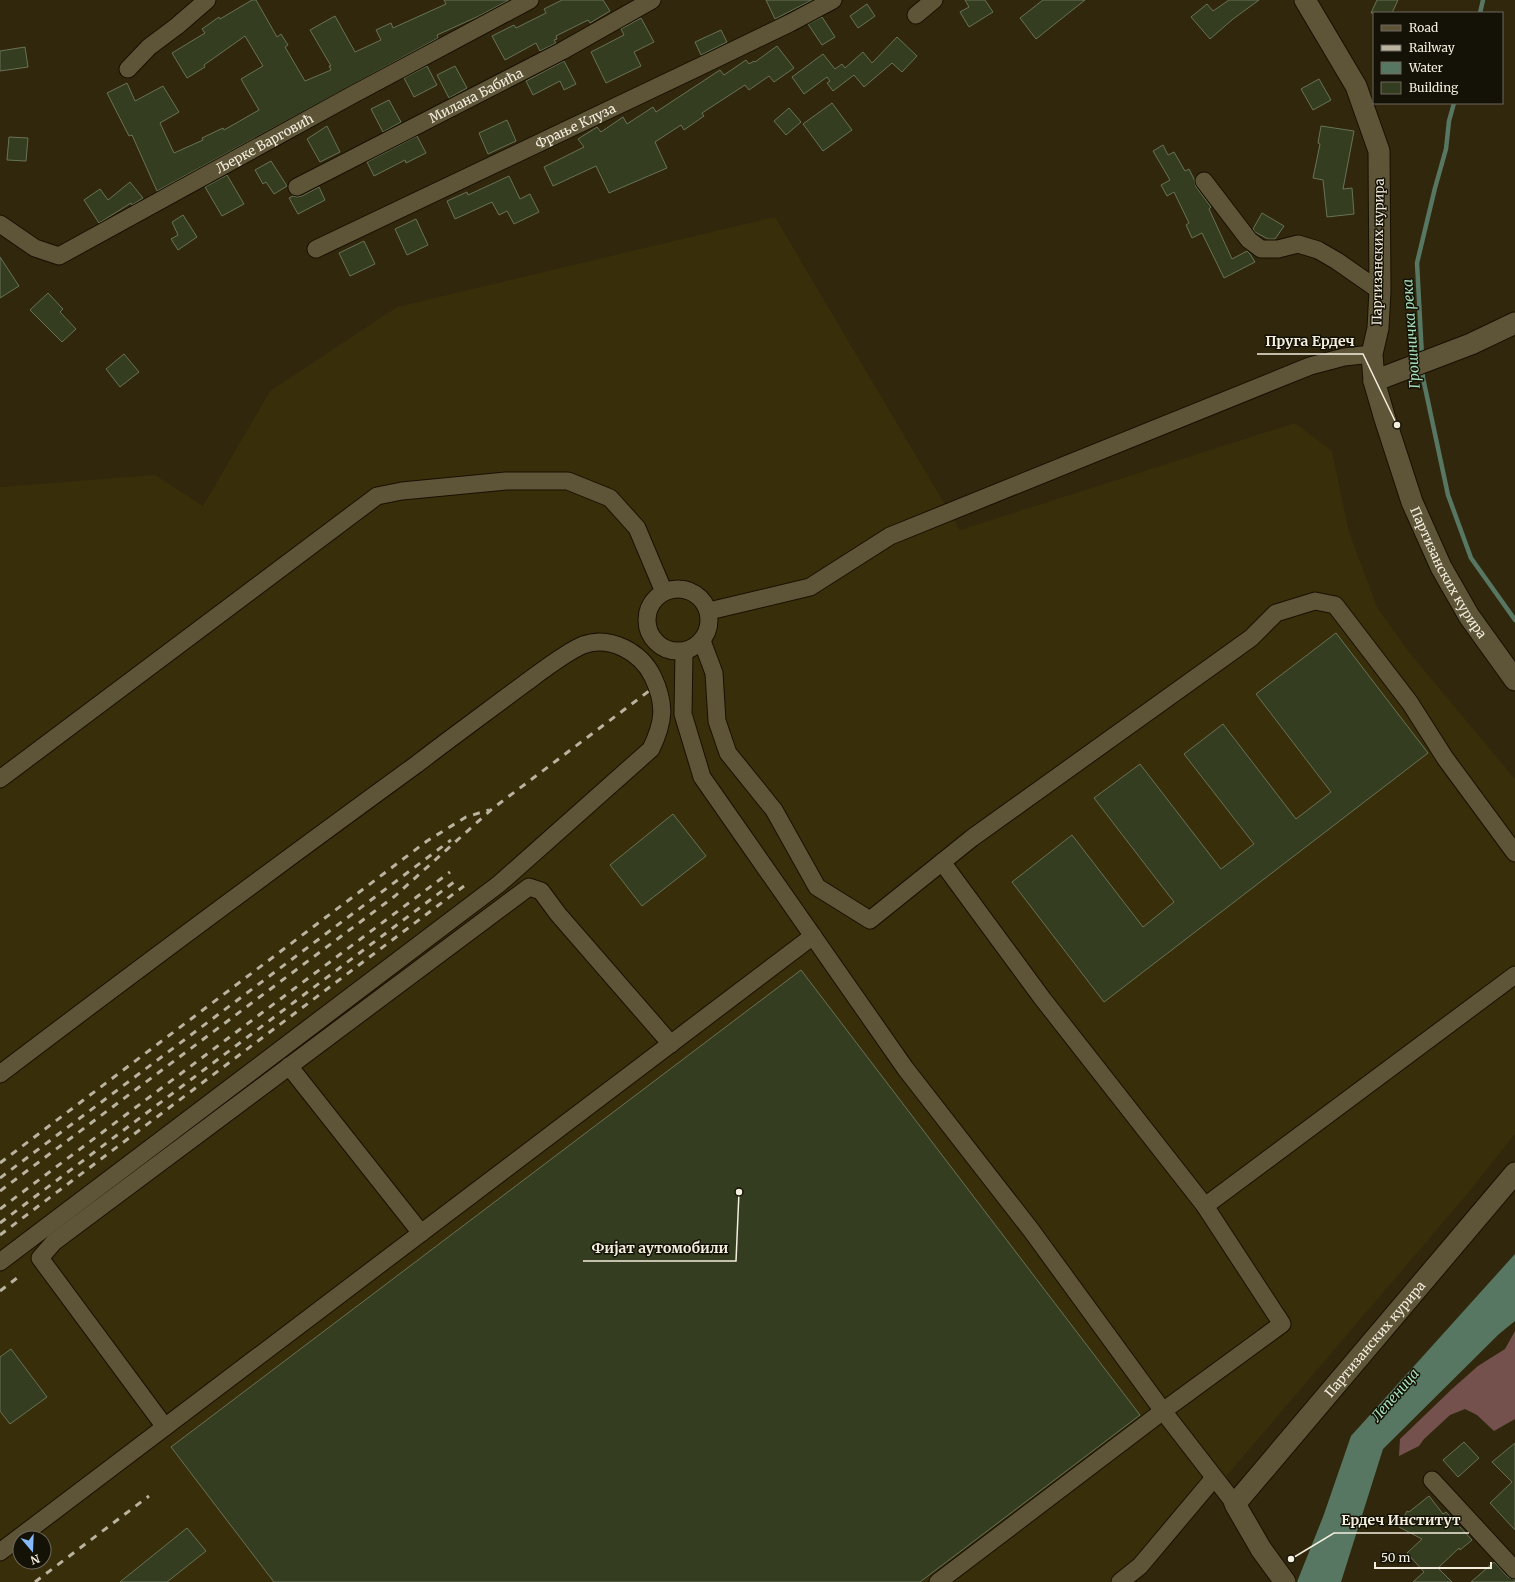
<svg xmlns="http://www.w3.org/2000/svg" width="1515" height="1582" font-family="Merriweather,serif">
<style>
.built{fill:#392e0a;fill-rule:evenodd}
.forest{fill:#75514d}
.water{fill:#577762}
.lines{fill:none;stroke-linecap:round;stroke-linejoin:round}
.stream{stroke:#577762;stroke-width:4.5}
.building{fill:#343d20;stroke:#697257}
.minor-casing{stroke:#181000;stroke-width:19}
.tertiary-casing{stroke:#181000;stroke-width:23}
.minor{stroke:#5e5539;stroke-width:17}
.tertiary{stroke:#5e5539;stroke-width:21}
.rail{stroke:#bab3a0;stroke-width:3;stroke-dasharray:7 7;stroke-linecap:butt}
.labels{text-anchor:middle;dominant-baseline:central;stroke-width:3;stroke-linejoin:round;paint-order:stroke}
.street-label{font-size:13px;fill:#f4eede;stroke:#141106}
.water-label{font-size:14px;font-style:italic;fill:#a6dfba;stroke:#141106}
.leader{fill:none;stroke:#f4eede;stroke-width:1.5}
.callout-dot{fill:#f4eede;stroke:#141106;stroke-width:1.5}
.callout-label{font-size:14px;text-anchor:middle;font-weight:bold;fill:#f4eede;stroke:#141106;stroke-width:3;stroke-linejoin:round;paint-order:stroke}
</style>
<rect width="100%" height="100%" fill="#30270c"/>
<!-- built -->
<path class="built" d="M 775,217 L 960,530 L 1295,423 L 1332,451 L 1349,532 L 1377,607 L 1409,652 L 1515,779 L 1515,1134 L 1469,1192 L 1136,1582 L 0,1582 L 0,487 L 155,475 L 203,506 L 270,391 L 397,307 ZM 20,1538 L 44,1538 L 44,1562 L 20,1562 Z"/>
<!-- forest -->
<path class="forest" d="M 1515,1331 L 1515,1419 L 1494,1431 L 1477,1415 L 1465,1409 L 1450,1415 L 1424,1439 L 1419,1446 L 1399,1456 L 1400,1439 L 1452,1389 L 1478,1366 L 1505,1349 Z"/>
<!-- water -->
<path class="water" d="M 1515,1254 L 1515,1321 L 1499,1334 L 1383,1449 L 1341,1582 L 1297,1582 L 1323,1517 L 1351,1436 Z"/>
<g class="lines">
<!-- stream -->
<path class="stream" d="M 1480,13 L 1483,0
M 1422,357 L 1417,263 L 1435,188 L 1446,149 L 1449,121 L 1454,103
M 1422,368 L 1423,378 L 1448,495 L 1471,558 L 1515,620"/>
</g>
<!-- building -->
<path class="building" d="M 252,0 L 256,0 L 277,37 L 281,34 L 288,45 L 285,47 L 305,81 L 331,70 L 329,66 L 331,66 L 310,30 L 335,16 L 355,52 L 381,40 L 376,30 L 391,23 L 393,28 L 446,4 L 444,0 L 509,0 L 479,16 L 437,35 L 438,38 L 157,191 L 132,135 L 129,136 L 107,93 L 127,83 L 135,101 L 163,86 L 179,112 L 160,123 L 174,153 L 203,140 L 202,138 L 223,128 L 224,130 L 259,110 L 241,79 L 263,66 L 245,36 L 204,65 L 205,67 L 187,78 L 172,53 L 205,33 L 202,29 L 219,17 L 220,19 Z
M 562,0 L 603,0 L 610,11 L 590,23 L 588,20 L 556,36 L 557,39 L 554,40 L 556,43 L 540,51 L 536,43 L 505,60 L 492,36 L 514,25 L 516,28 L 546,13 L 544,9 Z
M 766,0 L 812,0 L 775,19 Z
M 965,0 L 985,0 L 993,12 L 969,27 L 960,12 L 969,7 Z
M 1043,0 L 1085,0 L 1036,39 L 1020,18 Z
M 1229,0 L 1259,0 L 1233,19 L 1210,39 L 1191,17 L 1207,4 L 1213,11 Z
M 1377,0 L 1398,0 L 1392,13 L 1371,13 Z
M 867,4 L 875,16 L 858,28 L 850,16 Z
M 822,17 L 835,37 L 822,45 L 808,24 Z
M 641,18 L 654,42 L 634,52 L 641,66 L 606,83 L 591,52 L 624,35 L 621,29 Z
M 721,30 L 727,42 L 701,55 L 695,42 Z
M 897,37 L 917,56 L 902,72 L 892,63 L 864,87 L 854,75 L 833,91 L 827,83 L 830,81 L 827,77 L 804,94 L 792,77 L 823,54 L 835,69 L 842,64 L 845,68 L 863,52 L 872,63 Z
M 777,46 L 794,68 L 774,82 L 769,76 L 749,90 L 745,85 L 702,113 L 704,116 L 684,130 L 681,125 L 655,142 L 667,168 L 609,193 L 596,166 L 553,186 L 544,167 L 584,147 L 578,139 L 597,127 L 601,132 L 623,117 L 627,124 L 653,107 L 656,112 L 720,70 L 724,75 L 746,60 L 749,64 L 754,61 L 755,62 Z
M 25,47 L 28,67 L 0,71 L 0,51 Z
M 564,61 L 576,84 L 564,90 L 560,81 L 533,95 L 526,81 Z
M 427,66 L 437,85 L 414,97 L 404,78 Z
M 455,66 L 467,88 L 449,98 L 437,75 Z
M 1319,79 L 1331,100 L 1313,110 L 1301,89 Z
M 389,100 L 401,122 L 383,132 L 371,109 Z
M 832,103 L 852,130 L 823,151 L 803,124 Z
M 789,108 L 801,122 L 786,135 L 774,121 Z
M 507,120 L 516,141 L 488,154 L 479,133 Z
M 327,126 L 340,152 L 320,162 L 307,139 Z
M 1321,126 L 1354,131 L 1343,189 L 1352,188 L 1354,214 L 1327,217 L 1323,180 L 1313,178 L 1320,144 L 1318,143 Z
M 417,136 L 426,153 L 406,163 L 405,160 L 374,176 L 367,162 Z
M 9,137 L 28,138 L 26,161 L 7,160 Z
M 1163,145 L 1168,155 L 1174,152 L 1185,171 L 1189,169 L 1194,179 L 1196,187 L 1211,207 L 1209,209 L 1232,259 L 1247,251 L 1250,254 L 1255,262 L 1224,278 L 1202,233 L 1192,238 L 1186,225 L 1189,223 L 1174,192 L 1167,196 L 1161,185 L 1170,180 L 1153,151 Z
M 271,161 L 287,186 L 274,194 L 266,182 L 263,184 L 255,170 Z
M 227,175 L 244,204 L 222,216 L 205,187 Z
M 509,176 L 520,199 L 530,194 L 539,212 L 514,224 L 507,211 L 499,215 L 492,202 L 455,219 L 447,201 L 467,192 L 468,195 Z
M 130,182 L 143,198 L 132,205 L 131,203 L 99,223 L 84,200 L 100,189 L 108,200 Z
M 319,187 L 325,200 L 298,214 L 289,198 L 293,196 L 297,197 L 302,196 Z
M 1262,213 L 1284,226 L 1275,239 L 1268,239 L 1255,232 L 1253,229 Z
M 183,215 L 197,237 L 178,250 L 171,239 L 178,235 L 172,222 Z
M 416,219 L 428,245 L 407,255 L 395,229 Z
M 364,241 L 375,264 L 350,276 L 339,253 Z
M 0,257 L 19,286 L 0,298 Z
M 48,293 L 63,309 L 60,312 L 76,329 L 62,342 L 30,310 Z
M 124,354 L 139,372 L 120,387 L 106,369 Z
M 1336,633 L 1428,753 L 1104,1002 L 1012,882 L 1072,835 L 1143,927 L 1174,902 L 1094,798 L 1140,764 L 1221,869 L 1254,844 L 1184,754 L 1223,724 L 1296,819 L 1331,792 L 1256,694 Z
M 673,814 L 706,856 L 642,906 L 610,865 Z
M 801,970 L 1140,1415 L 920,1582 L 274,1582 L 171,1447 Z
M 11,1349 L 47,1397 L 10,1424 L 0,1411 L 0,1357 Z
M 1464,1442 L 1479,1458 L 1458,1477 L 1443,1460 Z
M 1515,1443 L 1515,1530 L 1490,1503 L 1512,1482 L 1492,1462 Z
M 1429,1496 L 1443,1514 L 1446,1512 L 1472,1540 L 1460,1550 L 1459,1548 L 1438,1568 L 1452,1582 L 1413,1582 L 1424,1572 L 1407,1553 L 1422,1539 L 1399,1527 L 1407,1511 L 1409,1512 Z
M 187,1528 L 206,1551 L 167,1582 L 120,1582 Z
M 1494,1562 L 1508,1577 L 1515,1580 L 1515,1582 L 1471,1582 Z"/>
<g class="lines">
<defs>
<g id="minor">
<path d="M 916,15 L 934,0"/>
<path d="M 128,69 L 149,47 L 177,26 L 207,0"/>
<path d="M 1204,181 L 1249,240 L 1261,249 L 1278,249 L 1298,244 L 1318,250 L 1337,261 L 1380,291"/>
<path id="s1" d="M 297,187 L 562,51 L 652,0"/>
<path id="s2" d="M 0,224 L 35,248 L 59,256 L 354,94 L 530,0"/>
<path id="s3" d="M 316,249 L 703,65 L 790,23 L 833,0"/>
<circle cx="678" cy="620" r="31"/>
<path d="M 709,611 L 810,587 L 890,536 L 1310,366 L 1344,357 L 1372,354"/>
<path d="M 702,641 L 714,673 L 717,721 L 728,753 L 774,810 L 817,887 L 870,920 L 972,838 L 1251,638 L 1276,613 L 1315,601 L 1335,605 L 1410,703 L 1445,758 L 1515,853"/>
<path d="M 684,652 L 683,714 L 702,777 L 905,1068 L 1031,1230 L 1163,1411 L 1235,1504"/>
<path d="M 0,779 L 377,496 L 402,491 L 506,481 L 568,481 L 610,498 L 637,528 L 664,592"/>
<path d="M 289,1066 L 421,1233"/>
<path d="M 0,1074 C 138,969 277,866 417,764 C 452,737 488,711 524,684 C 539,673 566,652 583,645 C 610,635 641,652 653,677 C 666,705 664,722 651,749 L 499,884 L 0,1262"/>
<path d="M 1205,1206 L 1515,975"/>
<path d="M 165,1427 L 40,1258 L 54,1242 L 529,887 L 541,891 L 558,914 L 671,1044"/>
<path d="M 1432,1480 L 1515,1570"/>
<path d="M 0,1552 L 813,936"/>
<path d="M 938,1582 L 1163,1411 L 1282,1324 L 1205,1206 L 1042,998 L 942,862"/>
<path d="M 1120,1582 L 1140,1566 L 1214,1478"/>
</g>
<g id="tertiary">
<path id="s4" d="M 1305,0 L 1356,86 L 1379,151 L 1380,291 L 1378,328 L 1372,354 L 1374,381 L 1385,419 L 1412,502 L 1441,567 L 1469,616 L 1515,680"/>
<path d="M 1374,381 L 1471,344 L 1515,323"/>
<path id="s5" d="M 1285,1582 L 1261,1549 L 1235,1504 L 1515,1173"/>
</g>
</defs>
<!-- minor casing -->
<use href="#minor" class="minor-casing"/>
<!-- tertiary casing -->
<use href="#tertiary" class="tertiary-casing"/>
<!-- minor -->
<use href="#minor" class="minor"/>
<!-- tertiary -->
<use href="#tertiary" class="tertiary"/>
<!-- rail -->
<path class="rail" d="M 0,1163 L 427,841 L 466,817 L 489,810
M 0,1178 L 451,840
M 0,1191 L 395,896 L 492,809 L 649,691
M 0,1209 L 450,872
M 0,1223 L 458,879
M 0,1235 L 464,886
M 0,1291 L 17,1278
M 35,1582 L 149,1496"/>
</g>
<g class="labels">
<!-- street labels -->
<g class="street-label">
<text stroke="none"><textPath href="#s1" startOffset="201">Милана Бабића</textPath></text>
<text stroke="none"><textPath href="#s3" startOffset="287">Фрање Клуза</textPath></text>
<text stroke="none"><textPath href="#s2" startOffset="302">Љерке Варговић</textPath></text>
<text transform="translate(1378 252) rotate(-89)">Партизанских курира</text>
<text stroke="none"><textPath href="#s4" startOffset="606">Партизанских курира</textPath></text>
<text stroke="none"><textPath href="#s5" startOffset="309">Партизанских курира</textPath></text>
</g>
<!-- water labels -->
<g class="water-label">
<text transform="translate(1411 334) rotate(-94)">Грошничка река</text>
<text transform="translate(1395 1395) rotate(-49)">Лепеница</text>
</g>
</g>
<!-- callouts -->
<path class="leader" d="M1397 425L1363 354H1257M739 1192L736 1261H583M1291 1559L1334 1533H1469"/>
<g class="callout-dot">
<circle cx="1397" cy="425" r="4"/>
<circle cx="739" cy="1192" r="4"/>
<circle cx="1291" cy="1559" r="4"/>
</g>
<g class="callout-label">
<text x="1310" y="346">Пруга Ердеч</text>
<text x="660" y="1253">Фијат аутомобили</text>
<text x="1401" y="1525">Ердеч Институт</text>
</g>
<!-- legend -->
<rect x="1373" y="12" width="130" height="92" fill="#141106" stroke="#6e695c"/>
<rect x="1381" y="25" width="20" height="6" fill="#5e5539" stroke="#6e695c"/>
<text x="1409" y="32" font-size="12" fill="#f4eede">Road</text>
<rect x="1381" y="45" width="20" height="6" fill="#bab3a0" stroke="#6e695c"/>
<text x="1409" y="52" font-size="12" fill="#f4eede">Railway</text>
<rect x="1381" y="62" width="20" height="12" fill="#577762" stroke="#6e695c"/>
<text x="1409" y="72" font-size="12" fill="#f4eede">Water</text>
<rect x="1381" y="82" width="20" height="12" fill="#343d20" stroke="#6e695c"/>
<text x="1409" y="92" font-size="12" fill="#f4eede">Building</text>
<!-- north arrow -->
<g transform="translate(32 1550) rotate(161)"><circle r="19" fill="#141106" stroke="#6e695c"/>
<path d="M0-3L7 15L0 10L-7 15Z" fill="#85bbfb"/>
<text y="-6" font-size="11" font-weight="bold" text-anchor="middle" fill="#f4eede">N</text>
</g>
<!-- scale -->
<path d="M1375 1562v6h116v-6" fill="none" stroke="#f4eede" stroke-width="2"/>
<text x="1381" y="1562" font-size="12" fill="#f4eede" stroke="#141106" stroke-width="3" paint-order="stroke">50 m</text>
</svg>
